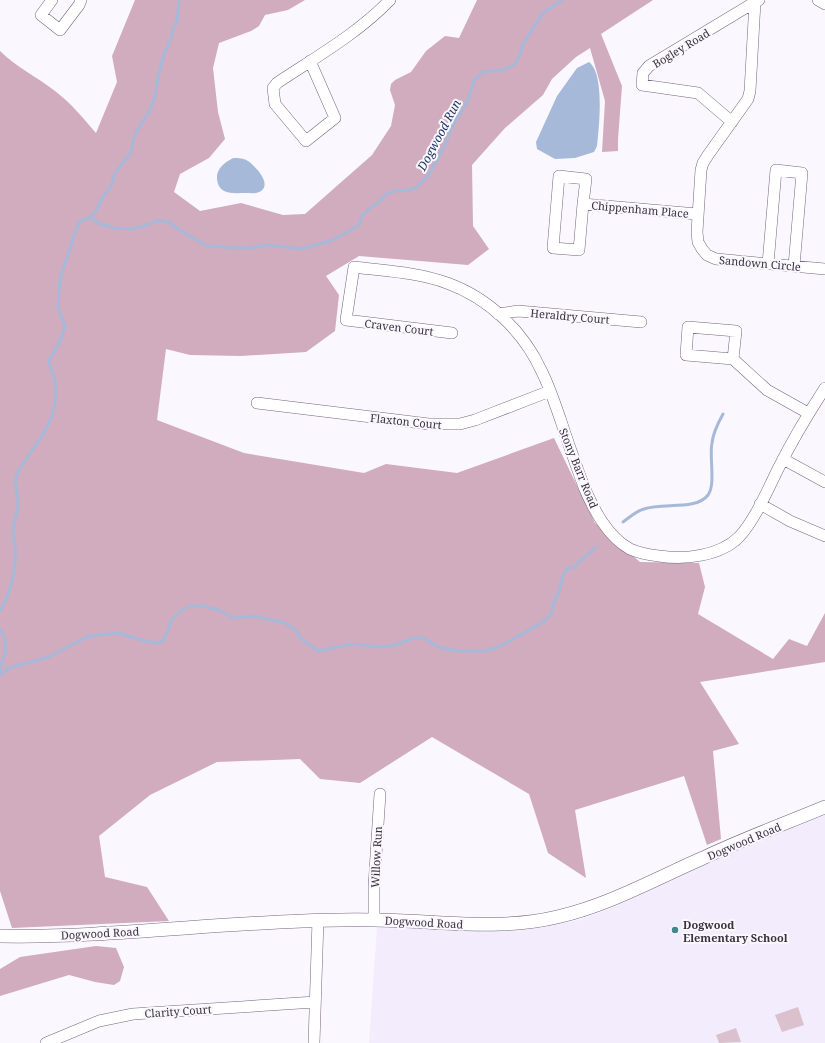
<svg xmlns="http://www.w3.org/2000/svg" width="825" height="1043" font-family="'Noto Serif',serif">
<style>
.built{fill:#f2ecfc}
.green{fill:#dbc1cd}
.forest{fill:#d1abbe}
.water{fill:#a6b9d9}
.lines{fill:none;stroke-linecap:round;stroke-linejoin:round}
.stream{stroke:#a6b9d9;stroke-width:3}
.minor-casing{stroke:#736682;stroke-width:12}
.tertiary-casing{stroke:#736682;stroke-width:14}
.minor{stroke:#fff;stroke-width:11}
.tertiary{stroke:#fff;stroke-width:13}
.poi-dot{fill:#40888a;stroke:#faf7fe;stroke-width:1.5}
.labels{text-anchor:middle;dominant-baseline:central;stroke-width:4;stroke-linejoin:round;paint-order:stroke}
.street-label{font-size:11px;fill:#38333f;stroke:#faf7fe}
.poi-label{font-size:11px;font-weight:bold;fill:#38333f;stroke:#faf7fe;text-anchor:start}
.water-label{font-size:12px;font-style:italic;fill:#1c335d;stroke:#faf7fe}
</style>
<rect width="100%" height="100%" fill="#faf7fe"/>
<!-- built -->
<path class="built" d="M 825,815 L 825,1043 L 369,1043 L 377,928 L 512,931 L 538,928 L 579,920 L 614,907 L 726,855 Z"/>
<!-- green -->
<path class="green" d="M 798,1007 L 804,1025 L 782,1032 L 775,1015 Z
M 736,1028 L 741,1042 L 719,1043 L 716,1035 Z"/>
<!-- forest -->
<path class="forest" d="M 135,0 L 305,0 L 288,10 L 265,15 L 259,26 L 251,31 L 219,43 L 213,68 L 218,112 L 225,139 L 209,158 L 180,174 L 174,192 L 200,211 L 241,203 L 283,215 L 305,214 L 372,155 L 391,126 L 395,105 L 390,90 L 391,84 L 395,80 L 411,72 L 426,51 L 445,36 L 459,38 L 477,0 L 653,0 L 601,34 L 622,86 L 618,139 L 618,151 L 602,152 L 605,101 L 590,48 L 576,57 L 552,79 L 543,95 L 505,128 L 472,165 L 473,226 L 489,249 L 468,265 L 359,256 L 326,276 L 339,295 L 335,331 L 306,352 L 241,356 L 190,355 L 166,349 L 157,420 L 244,453 L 364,473 L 386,464 L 457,473 L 554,438 L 595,523 L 640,562 L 699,563 L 705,587 L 698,614 L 773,659 L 789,639 L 807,646 L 825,613 L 825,662 L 700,682 L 739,744 L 713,751 L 721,839 L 707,845 L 684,776 L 575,810 L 586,878 L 548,853 L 529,794 L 432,737 L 360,783 L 320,779 L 300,759 L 217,762 L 150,795 L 99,836 L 105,877 L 147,887 L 169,921 L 12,928 L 0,891 L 0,51 C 16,67 37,77 55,91 C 71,103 83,118 96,133 L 117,82 L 112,56 Z
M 96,946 L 116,948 L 124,967 L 120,981 L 114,985 L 95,982 L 69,975 L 0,996 L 0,969 L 20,957 Z"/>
<!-- water -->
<path class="water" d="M 589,62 C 605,74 599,127 597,146 L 594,152 L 575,158 L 555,159 L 537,149 L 536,142 L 557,96 L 577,68 Z
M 233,158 C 239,158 243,158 248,161 C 255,166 272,183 261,191 C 257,194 251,193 246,193 C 239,193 230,194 224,191 C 221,189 219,187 218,184 C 214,171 222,164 233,158 Z"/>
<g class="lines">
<!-- stream -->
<path class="stream" d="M 91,217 L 96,211 L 102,198 L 111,186 L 116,171 L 130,154 L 135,134 L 150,110 L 155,96 L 159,73 L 164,54 L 171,39 L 173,28 L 177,22 L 179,0
M 623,522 C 630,517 636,511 644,509 C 662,502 696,511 708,495 C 716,484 709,457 712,443 C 713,433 718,423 723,414
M 0,611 C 11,592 17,568 15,546 C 15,542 13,538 13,534 C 13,522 19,510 18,498 C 17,488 14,489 16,477 C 19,467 28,457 34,448 C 49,427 59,407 55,380 C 55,377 53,375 52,372 C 50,368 50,364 49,360 L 60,342 L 65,326 L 58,308 L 60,279 L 75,233 L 79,222 L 91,217 L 98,223 L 114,228 L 130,229 L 141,227 L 160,220 L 170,223 L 181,231 L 207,246 L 237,248 L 252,248 L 268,245 L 301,249 L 330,241 L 346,233 L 359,225 L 362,216 L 370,208 L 379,202 L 385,195 L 394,191 L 409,190 L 417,187 L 428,176 L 447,141 L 449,132 L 467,102 L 475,79 L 483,72 L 506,69 L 514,65 L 520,55 L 523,44 L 543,13 L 562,0
M 0,629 C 10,644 4,654 0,670
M 0,675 L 9,668 L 49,657 L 85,638 L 96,635 L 118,633 L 145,641 L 157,643 L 164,640 L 172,619 L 182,610 L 190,606 L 202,606 L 219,610 L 233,618 L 254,616 L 285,623 L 297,631 L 300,638 L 318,651 L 352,644 L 381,647 L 395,645 L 414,638 L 426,639 L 436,646 L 446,649 L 460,651 L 486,651 L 501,646 L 545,621 L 551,614 L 554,602 L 559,592 L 563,575 L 567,569 L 574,567 L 596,547"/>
<defs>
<path id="minor" d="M 52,0 L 41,15 L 60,30 L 79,5 L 81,0
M 759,0 L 755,2 L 750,91 L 748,99 L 708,155 L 703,163 L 701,170 L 697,232 L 698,242 L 702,249 L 707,255 L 716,259 L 825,269
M 818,0 L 825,4
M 310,61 L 335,118 L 306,141 L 275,104 L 273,88 L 277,83 C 316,57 357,34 390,0
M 732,122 L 698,93 L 642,85 L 643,73 L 649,66 L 755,2
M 583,204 L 579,250 L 553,248 L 559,176 L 586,179 L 583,204 L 697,214
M 768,264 L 776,170 L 802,173 L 794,266
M 498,314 L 518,311 L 641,322
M 452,333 L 346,320 L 354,267 C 384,271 417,272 447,283 C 489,298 524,332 542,372 C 550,388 555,404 561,421 C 568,443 576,465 584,487 C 594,510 607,536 630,549 C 639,553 649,555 659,556 C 685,560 720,556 739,537 C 755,520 768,489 778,469 C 792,441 808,414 825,388
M 733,359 L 736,331 L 688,327 L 686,355 L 733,359 L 767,390 L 808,413
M 257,403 L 429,424 L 460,424 L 475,420 L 550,391
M 783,459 L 825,482
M 760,504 L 790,521 L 825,536
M 374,920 L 374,886 L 380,794
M 46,1043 L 99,1021 L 133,1014 L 315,1002
M 314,1043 L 318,920"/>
<path id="tertiary" d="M 0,936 C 114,938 227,921 341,920 C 375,919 409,921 443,923 C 481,925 519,926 557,917 C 609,905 655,879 703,858 C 743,839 784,824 825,807"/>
</defs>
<!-- minor casing -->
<use href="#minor" class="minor-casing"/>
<!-- tertiary casing -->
<use href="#tertiary" class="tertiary-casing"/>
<!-- minor -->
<use href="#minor" class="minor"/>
<!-- tertiary -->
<use href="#tertiary" class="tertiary"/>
</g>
<!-- markers -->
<circle class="poi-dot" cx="675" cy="930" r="4"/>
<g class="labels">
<!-- street labels -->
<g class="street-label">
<text transform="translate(681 48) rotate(-31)">Bogley Road</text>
<text transform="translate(640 209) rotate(5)">Chippenham Place</text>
<text transform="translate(760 263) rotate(5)">Sandown Circle</text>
<text transform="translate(570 316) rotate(5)">Heraldry Court</text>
<text transform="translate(399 327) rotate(7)">Craven Court</text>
<text transform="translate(406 421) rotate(6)">Flaxton Court</text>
<text transform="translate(579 468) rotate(68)">Stony Barr Road</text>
<text transform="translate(744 841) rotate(-23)">Dogwood Road</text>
<text transform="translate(376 857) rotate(-87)">Willow Run</text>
<text transform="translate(424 922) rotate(3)">Dogwood Road</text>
<text transform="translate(100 933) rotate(-3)">Dogwood Road</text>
<text transform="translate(178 1011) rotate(-4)">Clarity Court</text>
</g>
<!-- poi labels -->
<g class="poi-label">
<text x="683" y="924">Dogwood<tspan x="683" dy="13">Elementary School</tspan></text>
</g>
<!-- water labels -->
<g class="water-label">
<text transform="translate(439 135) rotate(-62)">Dogwood Run</text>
</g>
</g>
</svg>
